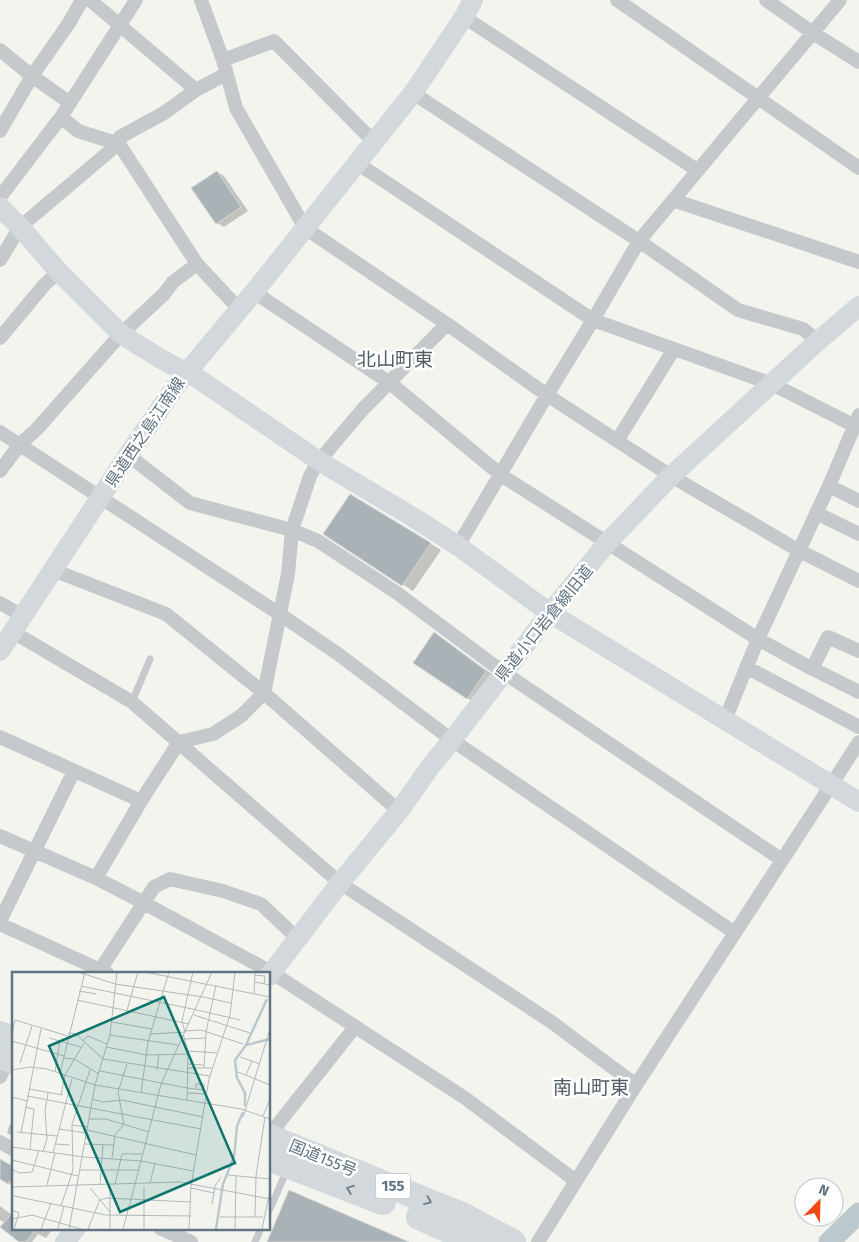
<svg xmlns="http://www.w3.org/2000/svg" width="859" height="1242" font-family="'Fira Sans','Noto Sans JP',sans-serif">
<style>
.shadow{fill:#0003}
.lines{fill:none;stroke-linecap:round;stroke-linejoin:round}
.river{stroke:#bbc8cd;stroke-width:21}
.building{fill:#a9b3b7;stroke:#d5d5d3}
.lane{stroke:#c6c9cc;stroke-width:7}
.street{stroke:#c6c9cc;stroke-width:14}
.secondary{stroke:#d2d8dc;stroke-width:20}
.highway{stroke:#d2d8dc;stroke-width:26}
.oneway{stroke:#718390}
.labels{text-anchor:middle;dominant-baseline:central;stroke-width:5;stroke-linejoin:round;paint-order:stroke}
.shield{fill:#fff;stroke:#909ea8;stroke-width:1}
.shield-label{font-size:15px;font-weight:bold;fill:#607483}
.street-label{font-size:16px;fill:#607483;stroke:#fff}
.quarter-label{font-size:19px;fill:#4f5d68;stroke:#fff}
.inset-river{fill:none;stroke:#bbc8cd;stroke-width:2.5}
.inset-road{fill:none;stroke:#b0b9be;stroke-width:1}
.view{fill:#0f766e;fill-opacity:0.15;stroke:#0f766e;stroke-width:2.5}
.inset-edge{fill:none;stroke:#607483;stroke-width:2.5}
</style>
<rect width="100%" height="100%" fill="#f4f4ef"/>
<!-- shadow -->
<path class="shadow" d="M 217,172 L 224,176 L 248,211 L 224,227 L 217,223 Z
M 351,495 L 441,550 L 413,591 L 325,533 Z
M 435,633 L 496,677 L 478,704 L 467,698 Z
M 10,1124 L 14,1125 L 14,1137 L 7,1133 Z
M 13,1159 L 14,1159 L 14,1187 L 0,1179 L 0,1160 L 9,1166 Z
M 0,1206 L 12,1215 L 14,1228 L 54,1228 L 46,1238 L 38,1234 L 32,1242 L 21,1242 L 5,1223 L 0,1220 Z"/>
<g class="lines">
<!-- river -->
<path class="river" d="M 829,1242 L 859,1213"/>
</g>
<!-- building -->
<path class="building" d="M 217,171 L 241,207 L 216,224 L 191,188 Z
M 350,494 L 431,543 L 402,586 L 323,534 Z
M 434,632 L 486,671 L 467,699 L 413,663 Z
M 0,1159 L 14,1167 L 14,1184 L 9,1181 L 8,1184 L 0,1179 Z
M 289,1190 L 409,1242 L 267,1242 Z
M 14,1211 L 14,1228 L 37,1228 L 26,1242 L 19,1242 L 0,1227 Z"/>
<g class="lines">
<!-- lane -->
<path class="lane" d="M 132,702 L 150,659
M 269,1211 L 287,1170
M 255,1242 L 261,1228"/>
<!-- street -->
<path class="street" d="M 90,0 L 196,90
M 201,0 L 223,60 L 236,108 L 305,228 L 447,324 L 547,395 L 671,476 L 798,550 L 859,581
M 617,0 L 859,168
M 766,0 L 813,33 L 859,62
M 464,17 L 697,170
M 0,50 L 32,76 L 70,103
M 223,60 L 274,41 L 374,142
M 413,93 L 639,241 L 738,310 L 803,329 L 818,341
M 61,117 L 78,131 L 116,143 L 121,147 L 197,264 L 239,309
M 0,131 L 32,76 L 69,23 L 82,0
M 357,163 L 593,320 L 772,384 L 855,426
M 0,197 L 61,117 L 136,0
M 673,200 L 859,262
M 0,260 L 20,227 L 111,150 L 120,137 L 164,113 L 196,90 L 226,74
M 254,292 L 390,383 L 501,475 L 758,639 L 807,666 L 859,692
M 0,338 L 45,284 L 59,272
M 0,432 L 281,615 L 338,654 L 452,740 L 735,933
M 617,441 L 674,349
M 128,455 L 190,503 L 292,530 L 318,541 L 397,593 L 503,672 L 782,860
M 0,471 L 20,444 L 36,430 L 121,334 L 164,294 L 173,282 L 197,264
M 829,486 L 859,501
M 816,513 L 859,534
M 458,546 L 547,395 L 593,320 L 639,241 L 840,0
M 53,570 L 166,614 L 264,693 L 399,811
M 0,603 L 23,616
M 13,632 L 132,702 L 340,883 L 550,1021 L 636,1085
M 746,667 L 859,727
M 812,669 L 828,637 L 859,651
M 725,720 L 758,639 L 829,486 L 859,415
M 0,737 L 141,801
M 0,836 L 96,878 L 144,903 L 271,972 L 465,1098 L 576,1181
M 96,878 L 141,801 L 179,742 L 213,734 L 241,716 L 264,693 L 288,574 L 292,530 L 310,476 L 319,461 L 363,409 L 447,324
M 0,921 L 74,771
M 0,924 L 107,973
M 98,973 L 154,887 L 170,879 L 223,891 L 261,904 L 297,938
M 0,1077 L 8,1060
M 273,1139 L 278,1124 L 355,1027
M 0,1142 L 14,1150
M 160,1228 L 191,1242
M 538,1242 L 636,1085 L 859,742"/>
<!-- secondary -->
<path class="secondary" d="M 0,207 L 20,227 L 59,272 L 121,334 L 161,359 L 197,378 L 319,461 L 416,519 L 458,546 L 550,613 L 859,802
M 0,651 L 128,455 L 178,383 L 254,292 L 413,93 L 464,17 L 473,0
M 269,976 L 340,883 L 399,811 L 430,767 L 452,740 L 550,613 L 607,543 L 671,476 L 818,341 L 859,306
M 65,1242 L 76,1228"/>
<!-- highway -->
<path class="highway" d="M 0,1034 L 14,1040
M 0,1056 L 14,1061
M 269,1137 L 462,1215 L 513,1242
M 269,1158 L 383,1202
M 419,1217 L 475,1242"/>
</g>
<!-- one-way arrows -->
<defs><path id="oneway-chevron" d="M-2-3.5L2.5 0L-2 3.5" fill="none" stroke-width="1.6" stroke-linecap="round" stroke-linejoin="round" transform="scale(1.25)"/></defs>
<g class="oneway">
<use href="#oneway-chevron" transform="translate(350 1189) rotate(-159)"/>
<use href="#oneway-chevron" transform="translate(428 1201) rotate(22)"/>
</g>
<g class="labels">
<!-- shield labels -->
<rect class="shield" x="375.5" y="1173.5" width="35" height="25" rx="4"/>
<g class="shield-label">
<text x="393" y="1186">155</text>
</g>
<!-- street labels -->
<g class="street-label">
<text transform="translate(145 432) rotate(-56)">県道西之島江南線</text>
<text transform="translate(544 623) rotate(-51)">県道小口岩倉線旧道</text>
<text transform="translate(323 1158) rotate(22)">国道155号</text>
</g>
<!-- quarter labels -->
<g class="quarter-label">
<text x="395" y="359">北山町東</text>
<text x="591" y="1087">南山町東</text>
</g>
</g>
<!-- overview -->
<g transform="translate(12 972)">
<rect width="258" height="258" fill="#f4f4ef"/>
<path class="inset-river" d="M 234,73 L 255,27M 233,134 L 233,121 L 225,106 L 223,88 L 234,73 L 258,67M 204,257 L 211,212 L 222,185 L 225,154 L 231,140"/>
<path class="inset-road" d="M 66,0 L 103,12 L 191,25M 105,0 L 98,63 L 83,113 L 229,137 L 258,147M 133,0 L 258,25M 243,3 L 253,4 L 252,12M 243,10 L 258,13M 69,14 L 185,38M 67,19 L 84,22M 242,22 L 243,0M 191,25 L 219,31M 65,28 L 177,52M 115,38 L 126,0M 185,38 L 228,48M 182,43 L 238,61M 100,50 L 140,57M 173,59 L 189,58 L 231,72M 56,61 L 64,62 L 91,87 L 198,104M 0,62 L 3,48 L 56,64M 139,62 L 173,60 L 170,49 L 181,0M 171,62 L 176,79 L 175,129M 98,63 L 166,73M 37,66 L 69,75M 173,67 L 193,66M 0,69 L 52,84M 70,69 L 76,64 L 95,72M 94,75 L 135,83 L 176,82M 176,79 L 205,81M 228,85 L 248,92M 52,86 L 62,87 L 87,102M 8,91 L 20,54M 176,92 L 191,93M 175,96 L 200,96M 192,96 L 194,60 L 204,13M 0,98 L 18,95 L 35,97 L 83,113 L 57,257M 145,98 L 147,82M 88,99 L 175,116 L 183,117 L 192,118 L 192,112 L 184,112 L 184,117M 43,100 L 48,68M 226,100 L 258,113M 48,101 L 73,0M 234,103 L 240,89M 17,117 L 51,123M 129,121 L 136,70 L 157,0M 175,121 L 195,122M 49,123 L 53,103 L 72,71M 15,124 L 189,157M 0,125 L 15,129M 80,127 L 91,130 L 110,128 L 191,145M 13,135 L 22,137 L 18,177M 251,144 L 258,127M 231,145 L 258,57M 77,147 L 94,147 L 137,160M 60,153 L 75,155M 47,157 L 74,161M 75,158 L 184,183M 5,160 L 45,164M 9,161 L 29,57M 0,166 L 0,186M 43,172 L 58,173M 72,172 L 102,173M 0,175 L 72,185 L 129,189 L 181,199M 31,179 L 35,167 L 33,139 L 36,121M 41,181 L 60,107M 100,186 L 103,163 L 112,152 L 106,120 L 115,92M 0,188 L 66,204M 0,197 L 7,201 L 20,200 L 27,178M 67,198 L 127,198M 216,203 L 258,207M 138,211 L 143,191M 88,212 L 91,173M 103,212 L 110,182 L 130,182M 123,212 L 149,112 L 200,0M 35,213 L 43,181M 0,215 L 168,210 L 258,227M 78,216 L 98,240M 179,216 L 202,221M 2,224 L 94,243 L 179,244M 86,229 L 94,226 L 179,230M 200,232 L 203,214 L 209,205M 49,234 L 61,198 L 60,152 L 78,98M 0,238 L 7,241 L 2,257M 208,245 L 251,245M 243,245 L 244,204 L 253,145M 0,247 L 20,243 L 69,257M 29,257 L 39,231M 46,257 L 52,234M 76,257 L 87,230M 98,257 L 98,215M 111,257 L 123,212M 132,257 L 132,214M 177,257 L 179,214 L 197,107 L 218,43 L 223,0M 223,257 L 224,204M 250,257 L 258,219"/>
<path class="view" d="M 152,25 L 223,191 L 108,240 L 37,74 Z"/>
<rect width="258" height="258" class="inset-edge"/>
</g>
<!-- north arrow -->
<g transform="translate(819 1202) rotate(23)"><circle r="24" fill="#ffffff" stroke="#bfc7cd"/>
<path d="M0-4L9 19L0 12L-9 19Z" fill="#f24812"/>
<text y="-8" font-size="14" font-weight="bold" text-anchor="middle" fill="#607483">N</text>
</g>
</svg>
